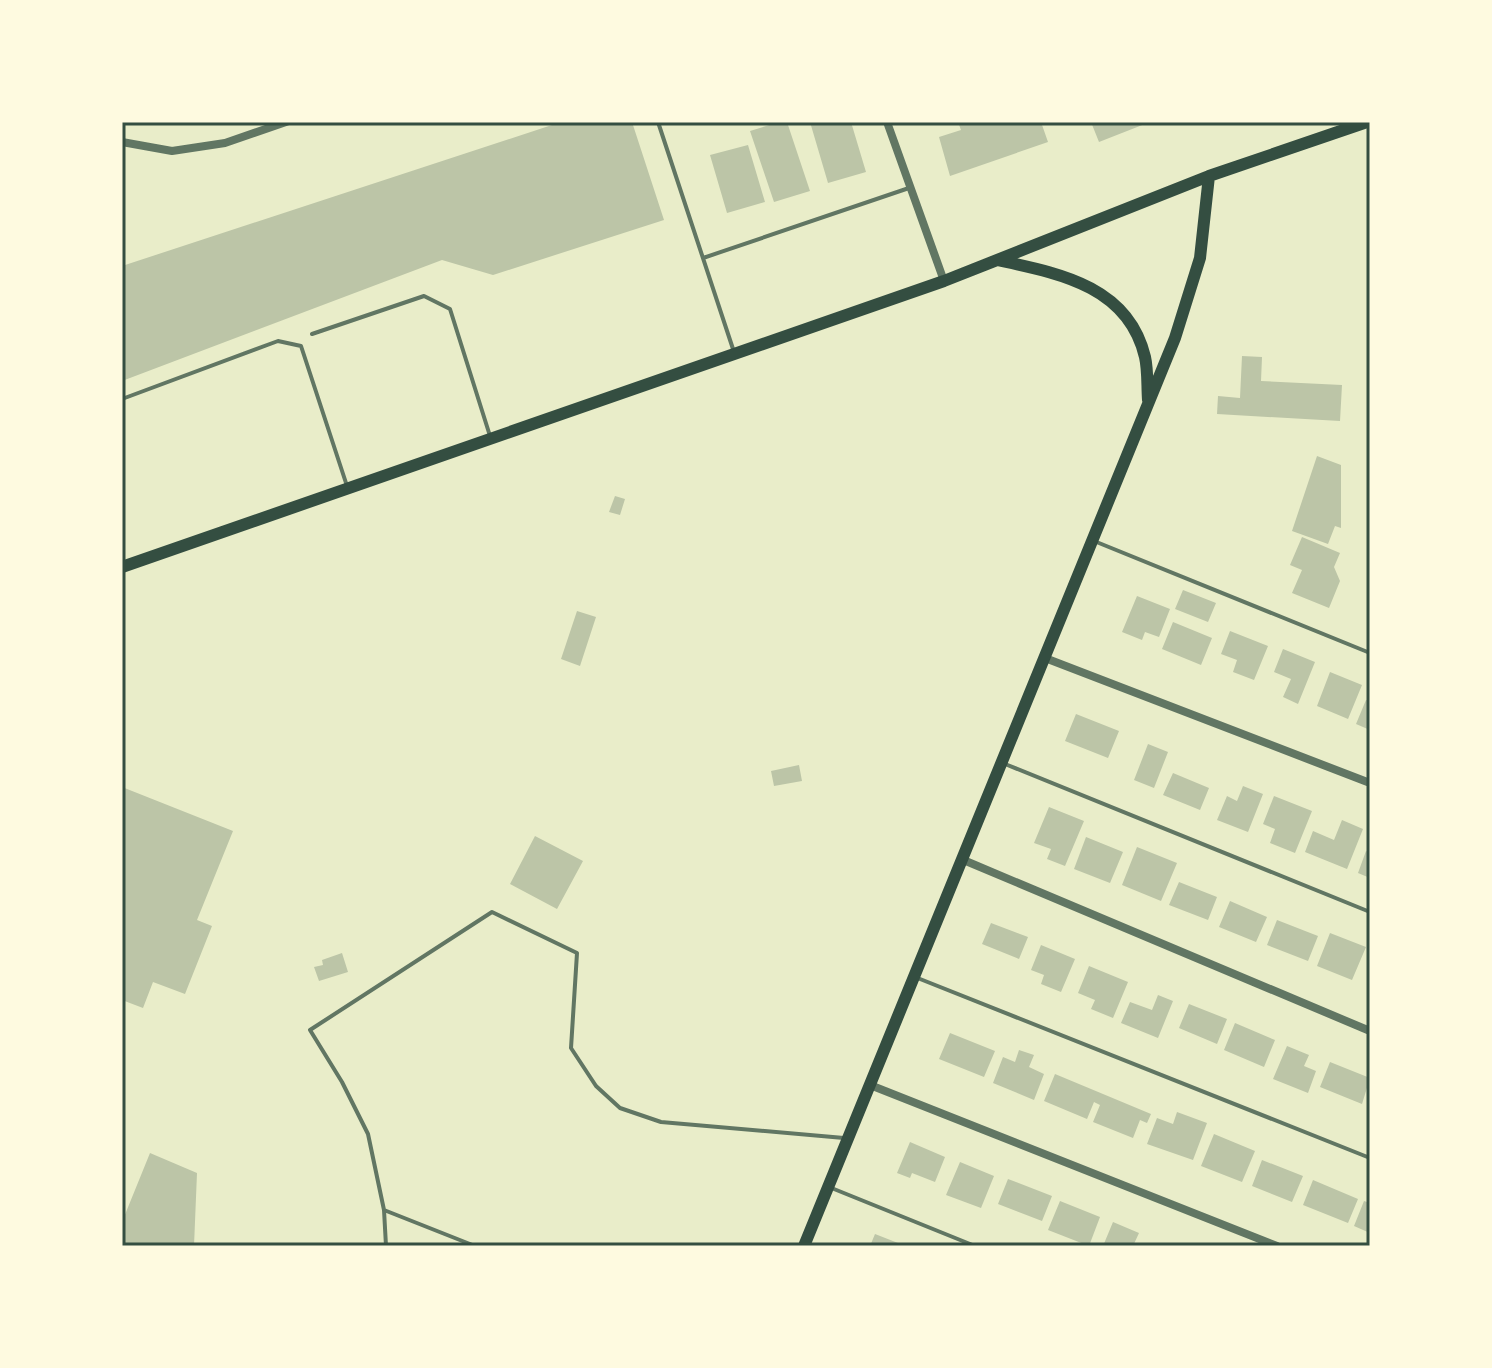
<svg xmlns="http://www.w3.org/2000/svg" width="1492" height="1368" font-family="'Space Grotesk',sans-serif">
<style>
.building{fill:#bcc5a7}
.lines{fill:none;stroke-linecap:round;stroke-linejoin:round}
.service{stroke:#617663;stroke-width:4}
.minor{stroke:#617663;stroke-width:8}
.secondary{stroke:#344e41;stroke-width:12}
.neatline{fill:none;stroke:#344e41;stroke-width:3}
</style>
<rect width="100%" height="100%" fill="#e9edc9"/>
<!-- building -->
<path class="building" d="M 561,122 L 632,122 L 664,220 L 493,275 L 442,260 L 122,381 L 122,266 Z
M 779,122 L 787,122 L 810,191 L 774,202 L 750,131 Z
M 810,122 L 851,122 L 866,172 L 828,183 Z
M 958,122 L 1041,122 L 1048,142 L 950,176 L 939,137 L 961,130 Z
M 1091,122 L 1150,122 L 1099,142 Z
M 748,145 L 765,202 L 727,213 L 710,155 Z
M 1242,356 L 1262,357 L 1261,381 L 1342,385 L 1340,421 L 1217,414 L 1218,396 L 1240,398 Z
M 1317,456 L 1341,465 L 1341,528 L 1335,526 L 1328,544 L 1292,531 Z
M 615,496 L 625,499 L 620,515 L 609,512 Z
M 1302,537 L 1340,553 L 1334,567 L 1340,581 L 1329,608 L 1292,593 L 1302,570 L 1290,565 Z
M 1183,590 L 1216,603 L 1208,622 L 1175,609 Z
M 1137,596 L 1170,609 L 1159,637 L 1145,632 L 1142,640 L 1122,632 Z
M 577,611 L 596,617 L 580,666 L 561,659 Z
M 1173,622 L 1212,638 L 1201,665 L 1162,649 Z
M 1230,631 L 1268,646 L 1254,680 L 1233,672 L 1237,660 L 1221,654 Z
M 1283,649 L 1315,662 L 1298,704 L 1283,697 L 1291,679 L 1274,672 Z
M 1330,672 L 1362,685 L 1348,719 L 1317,706 Z
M 1366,700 L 1370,701 L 1370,730 L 1356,724 Z
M 1076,714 L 1119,731 L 1108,758 L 1065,741 Z
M 1148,744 L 1168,752 L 1154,788 L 1134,780 Z
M 799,765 L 802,781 L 774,786 L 771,771 Z
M 1173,773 L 1209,788 L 1200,810 L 1163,795 Z
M 1243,786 L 1263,794 L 1248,832 L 1217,820 L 1227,796 L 1237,801 Z
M 122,787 L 233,831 L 197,920 L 212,926 L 185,994 L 153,982 L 143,1008 L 122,1000 Z
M 1274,796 L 1312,811 L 1295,853 L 1270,843 L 1275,829 L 1263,824 Z
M 1049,807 L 1084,821 L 1065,866 L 1047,859 L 1051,849 L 1034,843 Z
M 1342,820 L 1363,829 L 1347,869 L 1305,852 L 1313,831 L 1334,840 Z
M 535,836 L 583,861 L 557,909 L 510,884 Z
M 1086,837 L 1123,852 L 1110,883 L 1074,869 Z
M 1137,847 L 1177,863 L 1161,901 L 1122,885 Z
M 1366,851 L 1370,853 L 1370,878 L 1358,873 Z
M 1179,882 L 1217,897 L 1208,920 L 1169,905 Z
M 1230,901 L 1267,917 L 1256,942 L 1219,927 Z
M 1277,920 L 1318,936 L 1308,961 L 1267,945 Z
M 991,923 L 1028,937 L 1019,959 L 982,944 Z
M 1330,933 L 1366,947 L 1352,980 L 1317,966 Z
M 1041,945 L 1075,959 L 1061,992 L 1041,984 L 1044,975 L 1031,970 Z
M 342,953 L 348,972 L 319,981 L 314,967 L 323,965 L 322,960 Z
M 1089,966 L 1128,982 L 1113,1018 L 1091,1009 L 1095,1000 L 1078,993 Z
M 1158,995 L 1173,1001 L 1158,1038 L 1121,1023 L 1130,1002 L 1152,1010 Z
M 1189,1004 L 1227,1019 L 1217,1044 L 1179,1028 Z
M 1235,1023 L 1275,1040 L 1264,1067 L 1224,1050 Z
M 950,1033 L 995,1051 L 984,1077 L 939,1059 Z
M 1287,1046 L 1309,1055 L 1304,1066 L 1316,1071 L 1308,1093 L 1273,1079 Z
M 1019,1050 L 1034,1055 L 1029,1067 L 1044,1074 L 1034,1100 L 993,1083 L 1003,1057 L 1015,1062 Z
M 1330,1062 L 1370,1078 L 1362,1104 L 1320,1087 Z
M 1055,1074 L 1151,1114 L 1147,1123 L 1140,1120 L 1133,1138 L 1093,1122 L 1100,1105 L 1094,1102 L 1087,1119 L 1044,1101 Z
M 1177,1112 L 1207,1123 L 1193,1160 L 1147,1144 L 1157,1118 L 1173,1124 Z
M 1214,1134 L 1255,1151 L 1242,1182 L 1201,1166 Z
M 910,1142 L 945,1157 L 935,1182 L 912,1173 L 910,1178 L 897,1173 Z
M 150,1153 L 197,1173 L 194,1246 L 122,1246 L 122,1222 Z
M 1262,1160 L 1303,1176 L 1292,1202 L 1252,1186 Z
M 960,1162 L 994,1176 L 981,1208 L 946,1195 Z
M 1008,1179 L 1052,1196 L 1042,1221 L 998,1204 Z
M 1313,1180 L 1358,1199 L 1348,1223 L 1303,1205 Z
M 1060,1201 L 1100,1217 L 1089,1246 L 1048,1230 Z
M 1364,1201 L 1370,1203 L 1370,1233 L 1354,1226 Z
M 1113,1222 L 1139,1233 L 1133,1246 L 1103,1246 Z
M 875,1234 L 898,1243 L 897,1246 L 870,1246 Z"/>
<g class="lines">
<!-- service -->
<path class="service" d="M 658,122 L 734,352
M 703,258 L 909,188
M 312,334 L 424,296 L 450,309 L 490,436
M 122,399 L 278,341 L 301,346 L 347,486
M 1094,541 L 1370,653
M 1005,764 L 1370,912
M 915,977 L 1370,1158
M 829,1187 L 975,1246
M 384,1210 L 386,1246
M 475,1246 L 384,1210 L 368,1134 L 342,1082 L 310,1030 L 492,912 L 577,953 L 571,1048 L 596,1086 L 620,1108 L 661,1122 L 844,1138"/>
<!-- minor -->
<path class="minor" d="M 887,122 L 944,281
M 122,142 L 172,151 L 225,143 L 286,122
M 1045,658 L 1370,783
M 961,859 L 1370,1031
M 870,1085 L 1277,1246"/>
<!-- secondary -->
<path class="secondary" d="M 997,260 C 1057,273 1128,285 1145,357 C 1148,370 1147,386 1148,400
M 122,567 L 944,281 L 1209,176 L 1367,122
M 804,1246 L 1175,338 L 1200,258 L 1209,176"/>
</g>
<!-- border -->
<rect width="1492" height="1368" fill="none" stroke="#fefae0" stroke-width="248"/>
<rect x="124" y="124" width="1244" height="1120" class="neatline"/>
</svg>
